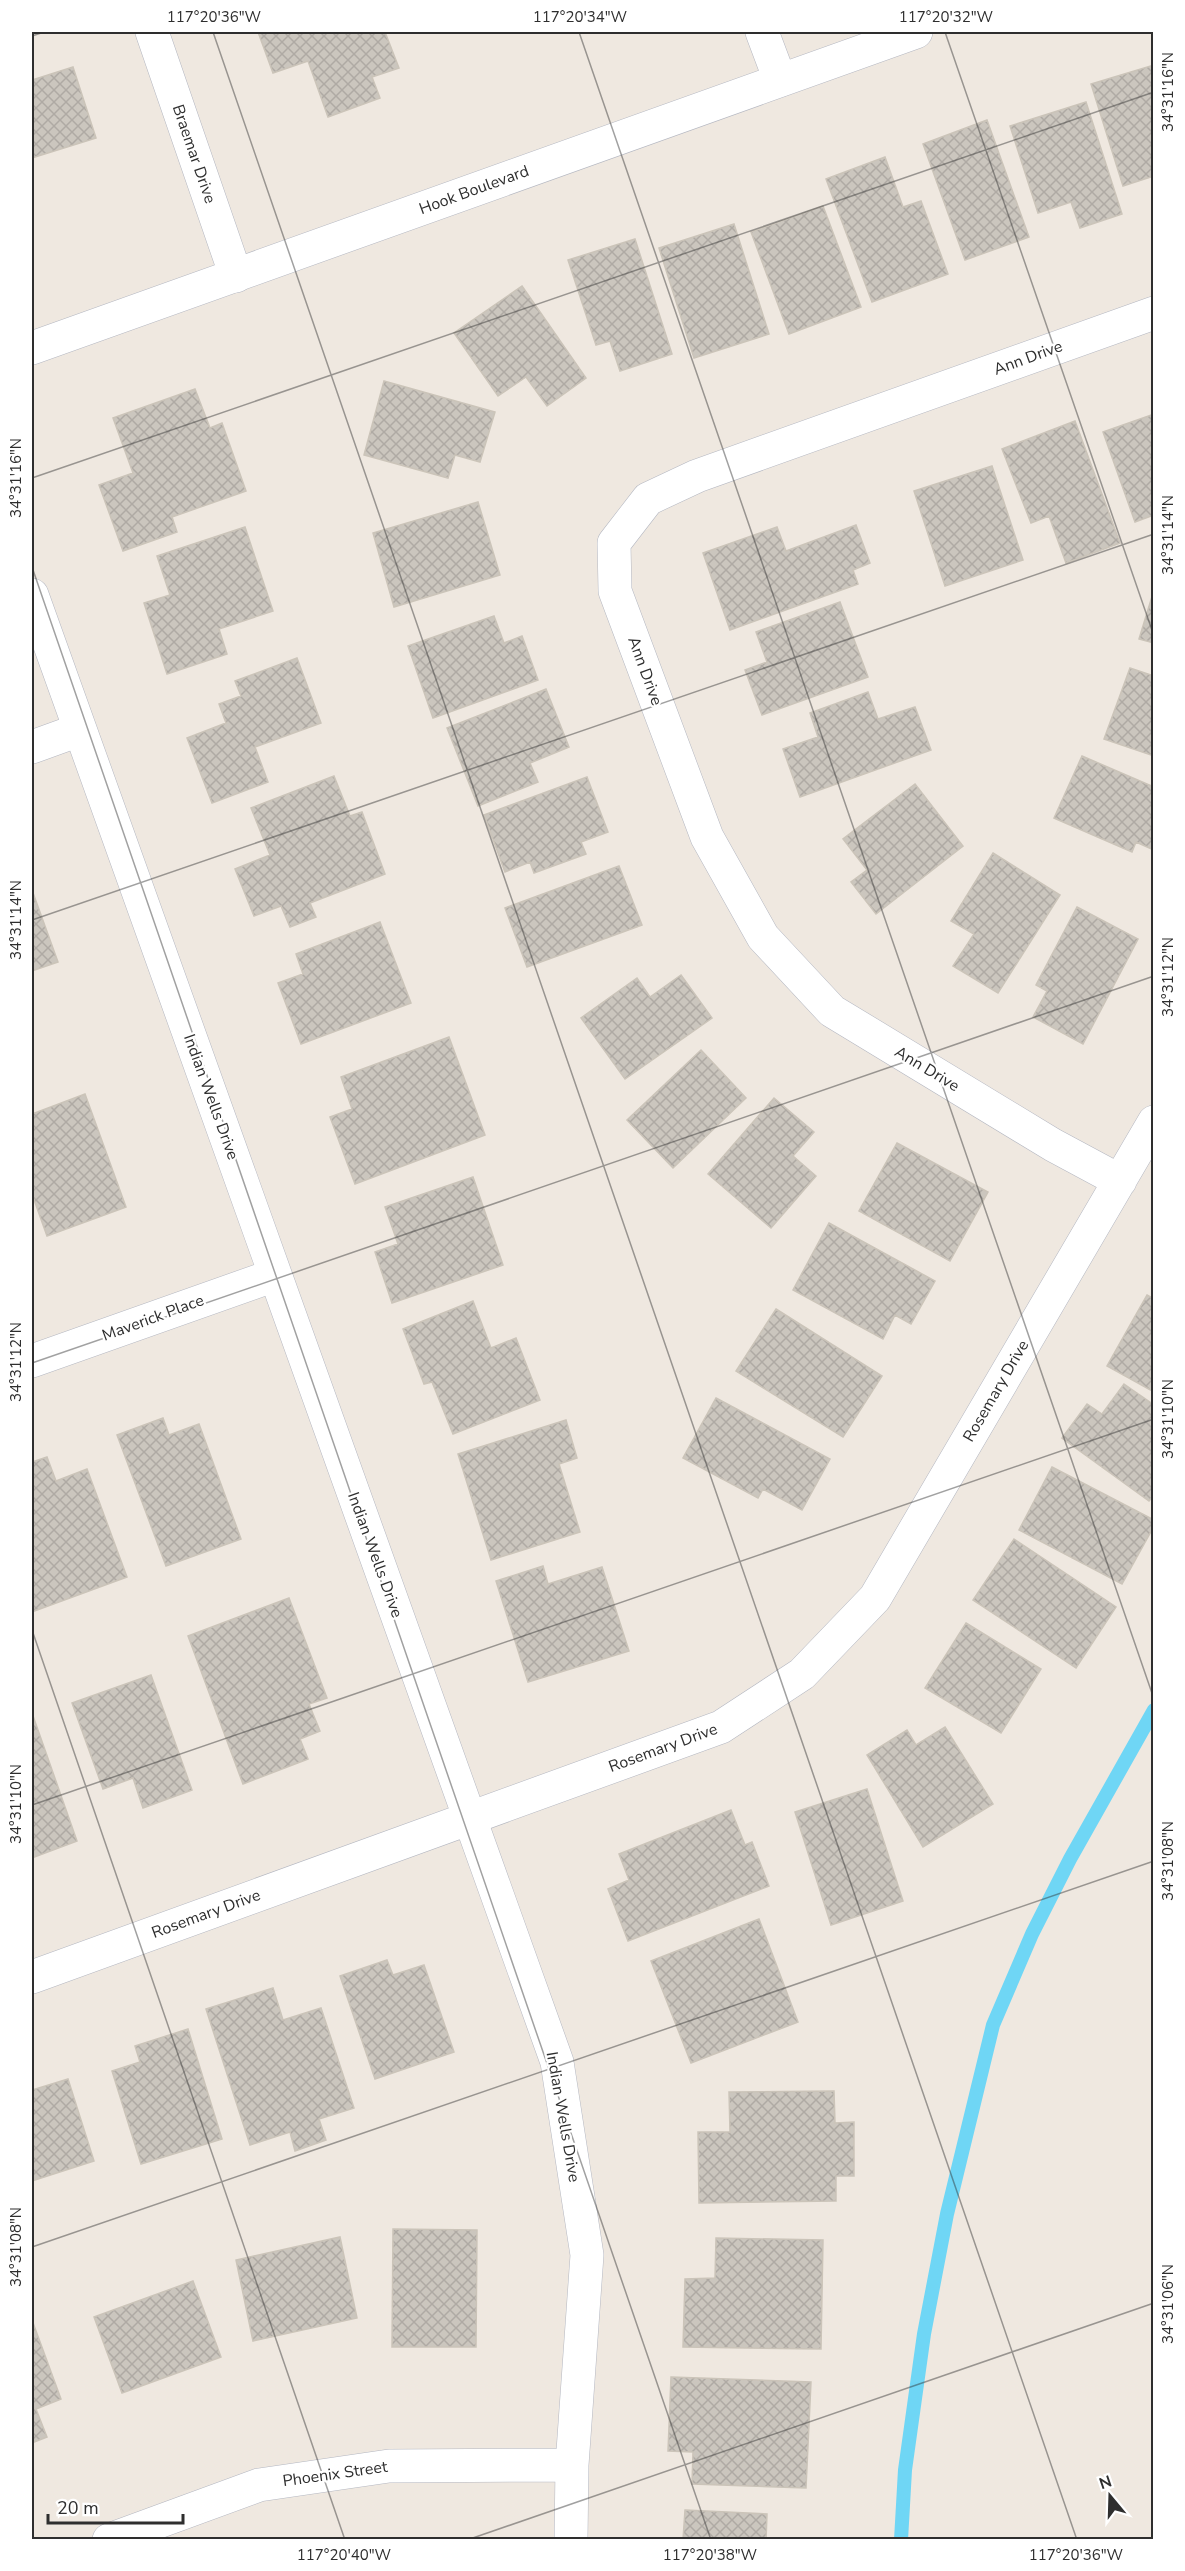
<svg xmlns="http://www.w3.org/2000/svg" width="1185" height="2571" font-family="'Nunito Sans',sans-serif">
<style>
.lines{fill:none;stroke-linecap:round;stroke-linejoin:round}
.stream{stroke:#6fd6f5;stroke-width:14}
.building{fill:url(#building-cross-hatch);stroke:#cbc4b9;stroke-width:1.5}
.minor-casing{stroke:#b4b7c1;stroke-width:34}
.secondary-casing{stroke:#b4b7c1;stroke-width:34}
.minor{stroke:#fff;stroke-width:33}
.secondary{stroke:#fff;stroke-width:33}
.ticks{fill:none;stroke:#2e2e2e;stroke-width:1.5;stroke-opacity:0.45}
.labels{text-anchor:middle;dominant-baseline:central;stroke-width:4.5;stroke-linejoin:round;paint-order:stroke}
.street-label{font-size:16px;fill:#2e2e2e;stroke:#fff}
.neatline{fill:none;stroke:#2e2e2e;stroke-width:2}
.ticks-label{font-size:15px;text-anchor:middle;fill:#2e2e2e}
</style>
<defs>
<pattern id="building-cross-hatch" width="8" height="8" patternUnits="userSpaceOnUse" patternTransform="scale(1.5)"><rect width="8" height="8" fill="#cbc6be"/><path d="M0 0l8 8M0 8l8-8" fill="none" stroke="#afaaa4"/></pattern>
</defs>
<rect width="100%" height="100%" fill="#efe8e0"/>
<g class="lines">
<!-- stream -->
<path class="stream" d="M 901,2540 L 905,2470 L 924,2334 L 947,2214 L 993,2025 L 1032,1934 L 1070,1859 L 1154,1710"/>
</g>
<!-- building -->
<path class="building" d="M 258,32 L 385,32 L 399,68 L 372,77 L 380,98 L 328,117 L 308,61 L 273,73 Z
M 1154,65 L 1154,176 L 1123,186 L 1091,84 Z
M 73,67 L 96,138 L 32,158 L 32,80 Z
M 73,67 L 96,138 L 32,158 L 32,80 Z
M 1086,102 L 1122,214 L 1080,228 L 1071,202 L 1038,213 L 1010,126 Z
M 987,120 L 1029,237 L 965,260 L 923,144 Z
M 885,157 L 903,207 L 921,201 L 948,274 L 872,302 L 826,179 Z
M 823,206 L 861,307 L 789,334 L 751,232 Z
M 734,224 L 769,334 L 694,358 L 659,248 Z
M 635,239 L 672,354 L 620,371 L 610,341 L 596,345 L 568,260 Z
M 522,286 L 586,378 L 547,406 L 526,377 L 498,396 L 454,333 Z
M 384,381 L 495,412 L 480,462 L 455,455 L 448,478 L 364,455 Z
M 195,389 L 210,428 L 222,423 L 246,491 L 172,517 L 177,532 L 123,551 L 99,485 L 133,473 L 113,418 Z
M 1154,414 L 1154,515 L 1135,522 L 1103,432 Z
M 1075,421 L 1120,543 L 1066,563 L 1049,516 L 1031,523 L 1002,449 Z
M 992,466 L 1023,560 L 945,586 L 914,491 Z
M 478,502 L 500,575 L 394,607 L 373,533 Z
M 856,525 L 870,563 L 853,570 L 858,584 L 730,630 L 703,553 L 777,527 L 786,551 Z
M 245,527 L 273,611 L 219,629 L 227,654 L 167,674 L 144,603 L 170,595 L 157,556 Z
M 1154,590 L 1154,643 L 1139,639 Z
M 840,602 L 868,677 L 762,715 L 745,670 L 767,662 L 756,632 Z
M 494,616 L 504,643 L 522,636 L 538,680 L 433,718 L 408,646 Z
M 297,658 L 321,723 L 255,747 L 268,782 L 212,803 L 187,738 L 226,723 L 219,704 L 241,696 L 235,681 Z
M 1130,668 L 1154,676 L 1154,756 L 1104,739 Z
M 546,689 L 569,747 L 530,763 L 538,782 L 478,806 L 447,728 Z
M 868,692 L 878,719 L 915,707 L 931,750 L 800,797 L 783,749 L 818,737 L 810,713 Z
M 1082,756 L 1154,787 L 1154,850 L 1136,842 L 1132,852 L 1054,818 Z
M 334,776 L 350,816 L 362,812 L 385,874 L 310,903 L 316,917 L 290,927 L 281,906 L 254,916 L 235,869 L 270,855 L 251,808 Z
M 587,777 L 608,832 L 581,842 L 586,854 L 534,873 L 530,862 L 505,872 L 484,815 Z
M 915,784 L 963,846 L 876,914 L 851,882 L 867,870 L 843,839 Z
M 993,853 L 1060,895 L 998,993 L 953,966 L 974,934 L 951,921 Z
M 619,866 L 642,925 L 527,967 L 505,908 Z
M 32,890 L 58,962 L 32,971 Z
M 1077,907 L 1138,939 L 1083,1044 L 1033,1017 L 1047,991 L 1036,985 Z
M 380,922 L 411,1003 L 301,1044 L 278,983 L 303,974 L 296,954 Z
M 681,975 L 712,1018 L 625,1079 L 581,1018 L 637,978 L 650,997 Z
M 449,1037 L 485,1135 L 355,1184 L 330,1117 L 352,1109 L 341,1077 Z
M 701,1050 L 746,1098 L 673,1168 L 627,1120 Z
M 85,1094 L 126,1207 L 47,1236 L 32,1194 L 32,1114 Z
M 774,1098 L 814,1132 L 793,1156 L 816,1176 L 771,1228 L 708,1174 Z
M 897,1143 L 988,1192 L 950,1261 L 859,1211 Z
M 473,1177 L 503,1265 L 392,1303 L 375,1252 L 398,1244 L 385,1207 Z
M 829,1223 L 935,1281 L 911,1324 L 895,1315 L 883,1339 L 793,1290 Z
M 1147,1295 L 1154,1299 L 1154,1392 L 1107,1366 Z
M 473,1301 L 491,1348 L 516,1338 L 540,1400 L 453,1434 L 432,1382 L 424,1384 L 403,1329 Z
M 776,1309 L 882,1376 L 843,1437 L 736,1371 Z
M 1124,1384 L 1154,1405 L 1154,1495 L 1149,1501 L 1062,1438 L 1087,1404 L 1102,1414 Z
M 716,1398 L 830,1459 L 802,1510 L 763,1489 L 758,1498 L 683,1458 Z
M 163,1418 L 169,1435 L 199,1424 L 241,1539 L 166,1566 L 117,1435 Z
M 566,1420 L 577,1458 L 559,1464 L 580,1532 L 491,1560 L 458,1454 Z
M 47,1457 L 56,1481 L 87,1469 L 127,1577 L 32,1612 L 32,1462 Z
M 1052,1467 L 1154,1520 L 1154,1526 L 1122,1584 L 1019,1530 Z
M 1014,1539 L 1116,1607 L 1076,1668 L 973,1600 Z
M 543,1566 L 548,1584 L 602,1567 L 629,1651 L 528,1682 L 496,1581 Z
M 289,1598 L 327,1698 L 309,1704 L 320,1731 L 300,1739 L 308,1759 L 243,1784 L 188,1636 Z
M 966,1623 L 1041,1669 L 1001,1733 L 925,1688 Z
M 151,1675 L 192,1790 L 143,1808 L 133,1778 L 103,1789 L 72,1703 Z
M 32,1713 L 77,1841 L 32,1858 Z
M 945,1727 L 993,1804 L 923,1847 L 867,1755 L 907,1730 L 916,1745 Z
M 867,1789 L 903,1901 L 831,1925 L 795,1812 Z
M 731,1810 L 745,1845 L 752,1842 L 769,1886 L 628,1941 L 608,1889 L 629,1880 L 619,1854 Z
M 759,1919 L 798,2022 L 691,2063 L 651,1961 Z
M 387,1960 L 393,1975 L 424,1965 L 454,2052 L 375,2079 L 340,1976 Z
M 273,1988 L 283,2020 L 321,2008 L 354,2108 L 319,2119 L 326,2140 L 295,2151 L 290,2132 L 250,2145 L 206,2009 Z
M 188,2029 L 222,2139 L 141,2164 L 112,2071 L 140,2062 L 135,2046 Z
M 68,2079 L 94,2161 L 32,2181 L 32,2090 Z
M 834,2091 L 835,2123 L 854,2122 L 854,2176 L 836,2176 L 836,2201 L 699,2203 L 698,2132 L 730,2132 L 729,2092 Z
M 393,2229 L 477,2230 L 476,2347 L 392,2347 Z
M 340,2237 L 357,2318 L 253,2341 L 236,2260 Z
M 716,2238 L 823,2240 L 821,2349 L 683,2347 L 685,2279 L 715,2278 Z
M 193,2281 L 221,2357 L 122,2393 L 94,2317 Z
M 32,2320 L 61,2399 L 36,2409 L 47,2437 L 32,2443 Z
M 671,2377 L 811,2382 L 806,2488 L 692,2484 L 693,2452 L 668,2451 Z
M 685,2510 L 767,2514 L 766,2540 L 683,2540 Z"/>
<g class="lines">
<defs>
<path id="minor" d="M 152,32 L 236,276
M 762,32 L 780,80
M 32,595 L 557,2062 L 587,2255 L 572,2465 L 571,2540
M 32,747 L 79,730
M 1120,1181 L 1053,1145 L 832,1011 L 763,937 L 707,837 L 615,591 L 614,543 L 648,499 L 697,476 L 1154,313
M 32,1361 L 275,1275
M 32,1977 L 721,1727 L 802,1674 L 875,1598 L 1154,1122
M 109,2540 L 259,2485 L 389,2466 L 572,2465"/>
<path id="secondary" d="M 32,348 L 916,32"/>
</defs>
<!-- minor casing -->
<use href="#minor" class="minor-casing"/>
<!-- secondary casing -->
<use href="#secondary" class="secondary-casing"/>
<!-- minor -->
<use href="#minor" class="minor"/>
<!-- secondary -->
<use href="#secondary" class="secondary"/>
</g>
<!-- ticks -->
<path class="ticks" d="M 213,32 L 1077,2540M 579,32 L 1154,1699M 945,32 L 1154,636M 32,36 L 44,32M 32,478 L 1154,92M 32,567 L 711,2540M 32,920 L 1154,534M 32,1363 L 1154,976M 32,1630 L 345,2540M 32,1805 L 1154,1419M 32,2247 L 1154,1861M 467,2540 L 1154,2303"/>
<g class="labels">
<!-- street labels -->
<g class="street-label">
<text transform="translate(194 154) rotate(71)">Braemar Drive</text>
<text transform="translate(474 190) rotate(-20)">Hook Boulevard</text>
<text transform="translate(1028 358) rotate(-20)">Ann Drive</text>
<text transform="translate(645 671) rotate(70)">Ann Drive</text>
<text transform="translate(927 1069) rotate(31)">Ann Drive</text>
<text transform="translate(211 1097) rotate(70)">Indian Wells Drive</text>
<text transform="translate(153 1318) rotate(-20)">Maverick Place</text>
<text transform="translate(996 1391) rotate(-60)">Rosemary Drive</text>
<text transform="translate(375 1555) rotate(70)">Indian Wells Drive</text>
<text transform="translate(663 1748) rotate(-20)">Rosemary Drive</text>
<text transform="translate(206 1914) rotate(-20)">Rosemary Drive</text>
<text transform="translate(563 2117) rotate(80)">Indian Wells Drive</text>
<text transform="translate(335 2474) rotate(-8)">Phoenix Street</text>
</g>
</g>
<!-- border -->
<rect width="1185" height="2571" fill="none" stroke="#ffffff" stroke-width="66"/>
<!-- north arrow -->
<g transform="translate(1110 2496) rotate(341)" stroke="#ffffff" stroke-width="4.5" paint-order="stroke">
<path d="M0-4.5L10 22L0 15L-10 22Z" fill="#2e2e2e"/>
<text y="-9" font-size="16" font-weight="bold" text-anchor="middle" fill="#2e2e2e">N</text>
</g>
<!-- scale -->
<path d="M48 2514v9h135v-9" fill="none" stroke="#2e2e2e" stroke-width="3"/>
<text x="57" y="2514" font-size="18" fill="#2e2e2e" stroke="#ffffff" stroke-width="4.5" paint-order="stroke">20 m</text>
<rect x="33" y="33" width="1119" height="2505" class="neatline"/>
<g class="ticks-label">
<text x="214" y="22">117°20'36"W</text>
<text x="580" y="22">117°20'34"W</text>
<text x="946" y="22">117°20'32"W</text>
<text transform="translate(1168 92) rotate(-90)" y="5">34°31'16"N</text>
<text transform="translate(16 478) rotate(-90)" y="5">34°31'16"N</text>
<text transform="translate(1168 535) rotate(-90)" y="5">34°31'14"N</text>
<text transform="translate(16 920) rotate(-90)" y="5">34°31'14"N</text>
<text transform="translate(1168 977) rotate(-90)" y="5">34°31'12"N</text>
<text transform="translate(16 1362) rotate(-90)" y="5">34°31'12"N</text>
<text transform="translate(1168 1419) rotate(-90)" y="5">34°31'10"N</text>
<text transform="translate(16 1804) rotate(-90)" y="5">34°31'10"N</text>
<text transform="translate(1168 1861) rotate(-90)" y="5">34°31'08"N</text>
<text transform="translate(16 2247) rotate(-90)" y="5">34°31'08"N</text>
<text transform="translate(1168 2304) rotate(-90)" y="5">34°31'06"N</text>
<text x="344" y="2560">117°20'40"W</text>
<text x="710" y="2560">117°20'38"W</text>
<text x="1076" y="2560">117°20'36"W</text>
</g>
</svg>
